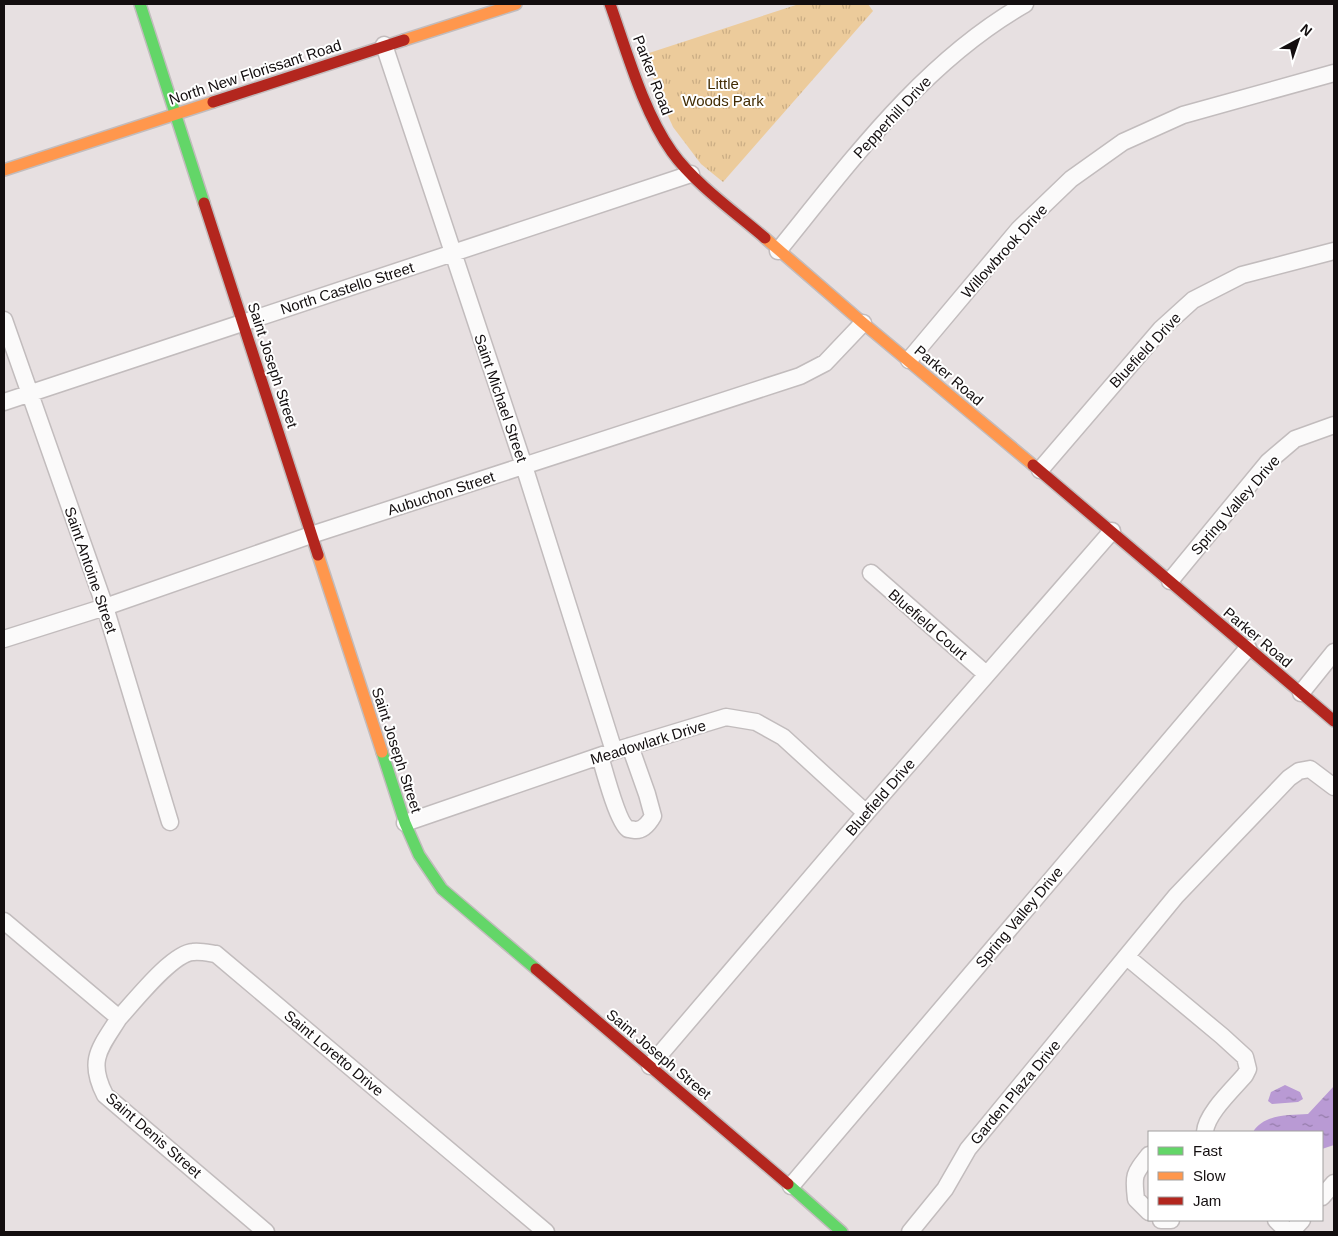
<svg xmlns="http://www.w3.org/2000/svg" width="1338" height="1236" font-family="Arial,sans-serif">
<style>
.grass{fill:url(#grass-tufts)}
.water{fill:url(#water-ripples)}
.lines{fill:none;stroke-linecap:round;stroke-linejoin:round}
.street-casing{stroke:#c2bcbd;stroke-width:19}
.fast-casing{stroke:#c2bcbd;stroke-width:14}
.slow-casing{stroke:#c2bcbd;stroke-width:14}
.jam-casing{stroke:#c2bcbd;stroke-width:14}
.street{stroke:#fbfafa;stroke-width:16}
.fast{stroke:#63d668;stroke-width:11}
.slow{stroke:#ff974d;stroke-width:11}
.jam{stroke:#b3261e;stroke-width:11}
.labels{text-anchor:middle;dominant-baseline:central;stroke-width:4;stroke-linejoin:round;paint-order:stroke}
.street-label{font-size:15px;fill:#130e0f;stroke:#fff}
.park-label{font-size:15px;fill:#422c03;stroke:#fff}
</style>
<defs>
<pattern id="grass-tufts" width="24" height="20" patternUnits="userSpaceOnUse" patternTransform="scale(1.25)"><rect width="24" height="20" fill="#eccb9b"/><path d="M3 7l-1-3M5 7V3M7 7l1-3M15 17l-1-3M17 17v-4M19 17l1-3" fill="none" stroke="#caad84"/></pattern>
<pattern id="water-ripples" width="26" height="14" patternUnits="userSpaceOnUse" patternTransform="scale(1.25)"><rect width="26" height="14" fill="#b99ad4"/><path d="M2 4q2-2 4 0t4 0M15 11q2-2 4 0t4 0" fill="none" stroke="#957caa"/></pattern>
</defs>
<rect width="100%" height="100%" fill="#e7e0e1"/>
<!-- grass -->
<path class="grass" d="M 799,4 L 868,4 L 873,11 L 723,182 L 701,164 L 673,127 L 657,91 L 646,54 Z"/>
<!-- water -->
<path class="water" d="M 1285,1085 L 1300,1092 L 1303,1099 L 1298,1102 L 1272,1104 L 1268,1101 L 1271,1092 Z
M 1334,1086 L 1334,1145 L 1322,1149 L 1322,1132 L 1253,1132 C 1264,1114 1289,1115 1308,1114 Z"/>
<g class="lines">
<defs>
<path id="street" d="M 384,45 L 524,466 L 614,751
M 778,251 C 851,161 923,62 1025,4
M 4,320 L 105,607 L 170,822
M 909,360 L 1019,229 L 1071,179 L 1123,142 L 1183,115 L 1334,73
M 4,402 L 691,174
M 1040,470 L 1161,329 L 1193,300 L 1242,275 L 1334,251
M 871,573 L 986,674
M 1170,581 L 1268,462 L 1295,439 L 1334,425
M 4,639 L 105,607 L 311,535 L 800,376 L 825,363 L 863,323
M 1301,693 L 1334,652
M 600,756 C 604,770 618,823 628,829 C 629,829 635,830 636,830 C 644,830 649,823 653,816 L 647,794 L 630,746
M 405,823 L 614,751 L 726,717 L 756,722 L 783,737 L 866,813
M 4,921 L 119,1018 C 100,1048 87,1060 105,1095 L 266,1232
M 1127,957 L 1222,1036 L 1245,1057 L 1248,1069 L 1245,1075 C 1233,1089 1206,1114 1205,1132
M 119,1018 C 134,1002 172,953 193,952 C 200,951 209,953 216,954 L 546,1232
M 650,1066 L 866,813 L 1112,531
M 1149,1155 C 1134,1174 1133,1175 1136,1199 L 1149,1212
M 791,1186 L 1248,648
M 1322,1197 L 1334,1183
M 1161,1220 L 1171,1220
M 1276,1220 L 1288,1232
M 910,1232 L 945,1189 L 968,1149 L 1176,896 L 1289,778 L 1299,771 L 1310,769 L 1334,787
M 1291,1232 L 1302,1220"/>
<path id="fast" d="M 140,4 L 204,203
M 382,752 L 405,823 L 419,855 L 442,889 L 536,969
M 788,1184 L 842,1232"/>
<path id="slow" d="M 404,40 L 516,4
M 4,170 L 213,102
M 765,238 L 863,323 L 1033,465
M 318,555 L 382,752"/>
<path id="jam" d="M 610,4 C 627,52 643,111 672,152 C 694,183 736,213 765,238
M 213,102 L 404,40
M 204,203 L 318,555
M 1033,465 L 1334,721
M 536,969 L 788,1184"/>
</defs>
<!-- street casing -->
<use href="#street" class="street-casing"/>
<!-- fast casing -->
<use href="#fast" class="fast-casing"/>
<!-- slow casing -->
<use href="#slow" class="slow-casing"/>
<!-- jam casing -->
<use href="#jam" class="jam-casing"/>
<!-- street -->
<use href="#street" class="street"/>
<!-- fast -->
<use href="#fast" class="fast"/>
<!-- slow -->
<use href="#slow" class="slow"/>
<!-- jam -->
<use href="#jam" class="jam"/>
</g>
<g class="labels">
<!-- street labels -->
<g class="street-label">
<text transform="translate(255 72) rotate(-18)">North New Florissant Road</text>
<text transform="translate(653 75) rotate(69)">Parker Road</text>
<text transform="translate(892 117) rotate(-47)">Pepperhill Drive</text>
<text transform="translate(1004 251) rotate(-48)">Willowbrook Drive</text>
<text transform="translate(347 288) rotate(-18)">North Castello Street</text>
<text transform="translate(1145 350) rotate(-47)">Bluefield Drive</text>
<text transform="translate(273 365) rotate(72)">Saint Joseph Street</text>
<text transform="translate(949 375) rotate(40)">Parker Road</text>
<text transform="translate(501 398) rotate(71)">Saint Michael Street</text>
<text transform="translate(441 493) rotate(-18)">Aubuchon Street</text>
<text transform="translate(1235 505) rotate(-49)">Spring Valley Drive</text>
<text transform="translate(91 570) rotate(71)">Saint Antoine Street</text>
<text transform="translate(928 624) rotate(41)">Bluefield Court</text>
<text transform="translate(1258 637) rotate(40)">Parker Road</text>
<text transform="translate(648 742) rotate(-17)">Meadowlark Drive</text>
<text transform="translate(397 750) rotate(72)">Saint Joseph Street</text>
<text transform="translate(880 797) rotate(-49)">Bluefield Drive</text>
<text transform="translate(1019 917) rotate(-50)">Spring Valley Drive</text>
<text transform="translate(334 1053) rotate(40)">Saint Loretto Drive</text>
<text transform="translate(659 1054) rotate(40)">Saint Joseph Street</text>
<text transform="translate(1015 1092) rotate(-50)">Garden Plaza Drive</text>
<text transform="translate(154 1135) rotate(41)">Saint Denis Street</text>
</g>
<!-- park labels -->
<g class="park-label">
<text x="723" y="83">Little<tspan x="723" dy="17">Woods Park</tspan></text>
</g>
</g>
<!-- border -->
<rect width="1338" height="1236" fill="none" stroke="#130e0f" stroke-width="10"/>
<!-- legend -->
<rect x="1148" y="1131" width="175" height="90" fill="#ffffff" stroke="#a19f9f"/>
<rect x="1158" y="1147" width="25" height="8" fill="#63d668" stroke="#a19f9f"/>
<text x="1193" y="1156" font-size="15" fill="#130e0f">Fast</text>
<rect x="1158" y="1172" width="25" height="8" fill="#ff974d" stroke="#a19f9f"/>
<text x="1193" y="1181" font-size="15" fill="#130e0f">Slow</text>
<rect x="1158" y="1197" width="25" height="8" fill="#b3261e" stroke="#a19f9f"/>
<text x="1193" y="1206" font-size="15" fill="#130e0f">Jam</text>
<!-- north arrow -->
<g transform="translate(1298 40) rotate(40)" stroke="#ffffff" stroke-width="4" paint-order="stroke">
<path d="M0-4L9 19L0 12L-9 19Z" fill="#130e0f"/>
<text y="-8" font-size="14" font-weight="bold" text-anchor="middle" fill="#130e0f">N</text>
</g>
</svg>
